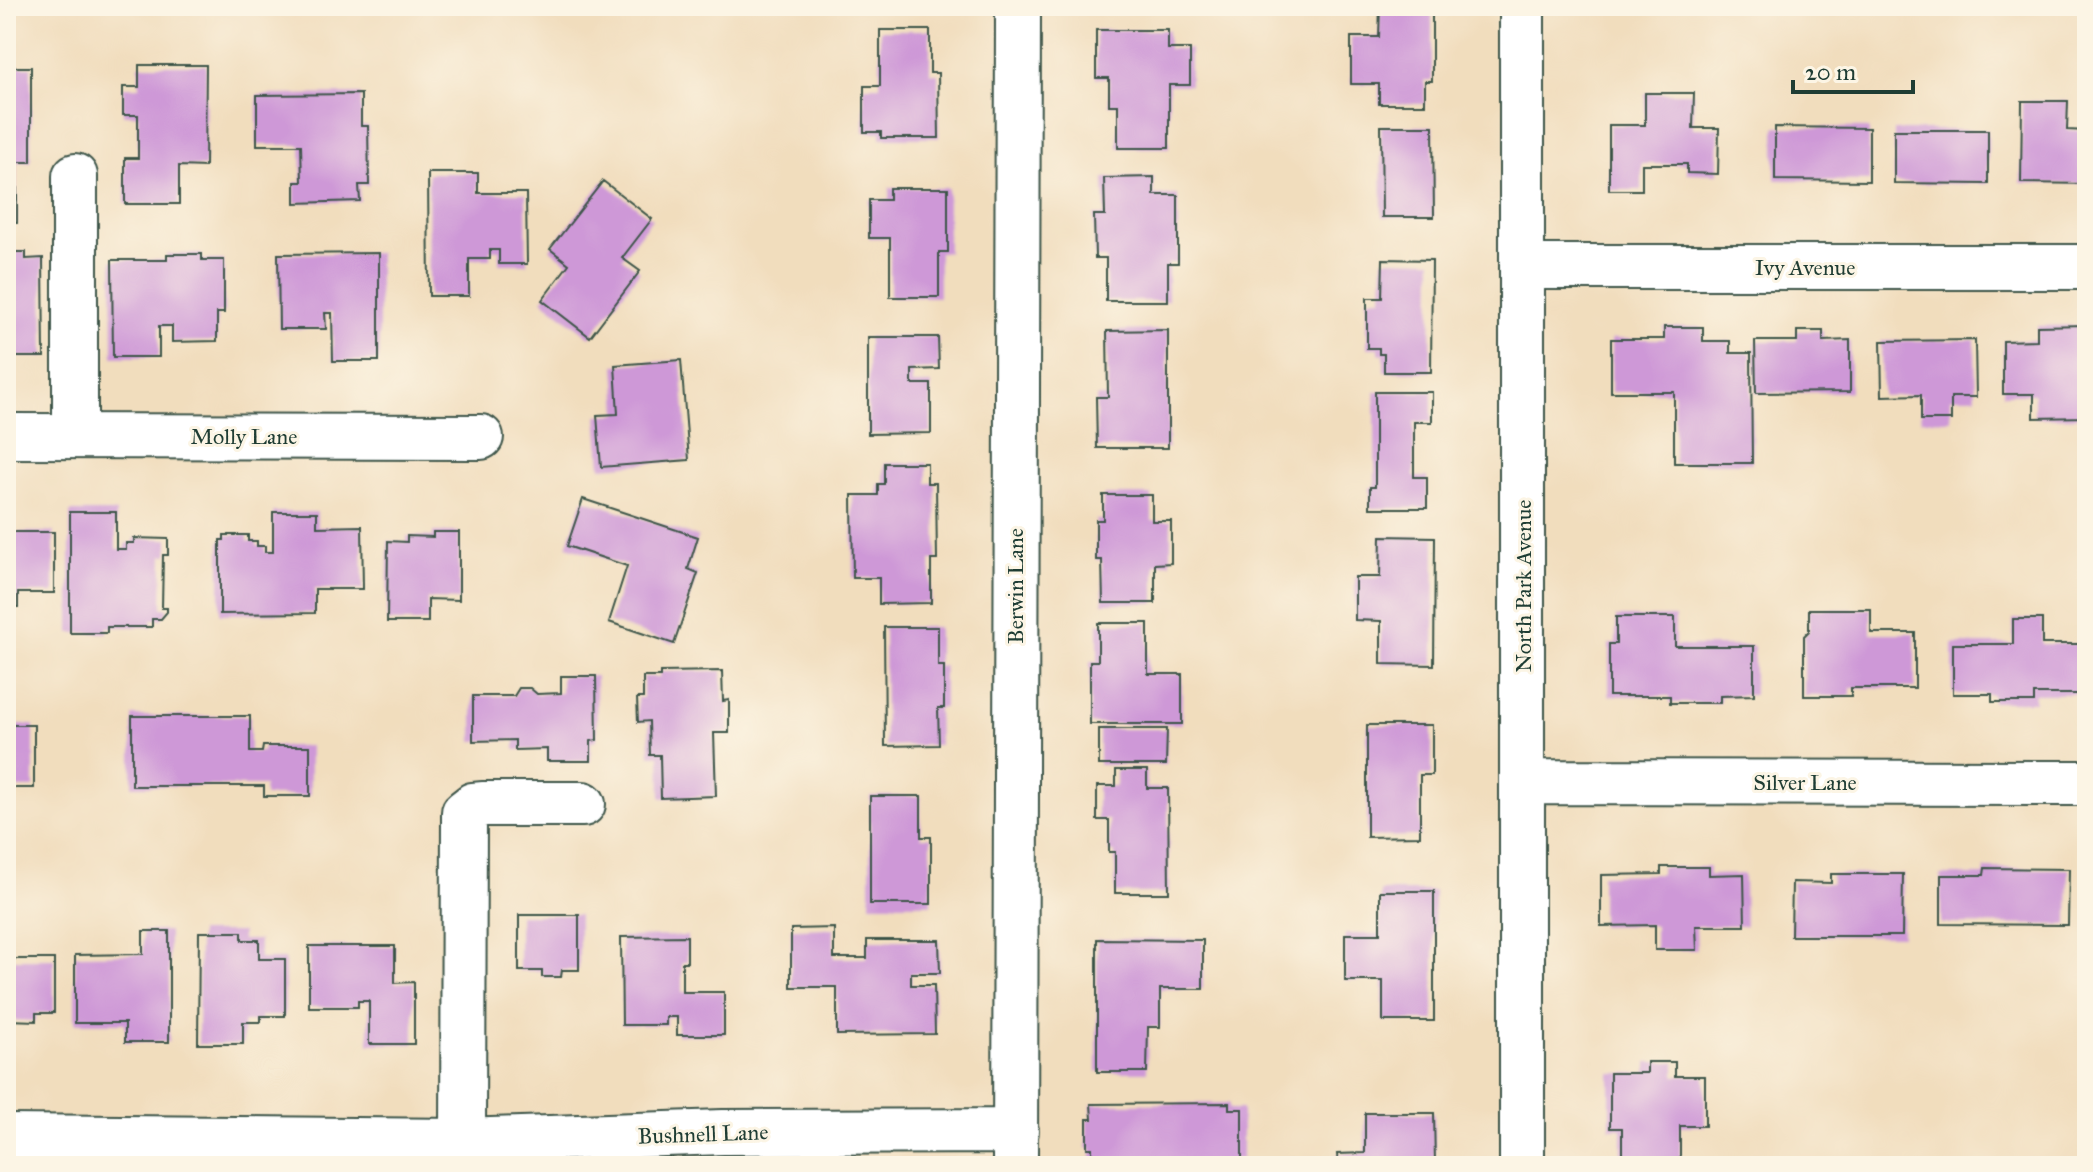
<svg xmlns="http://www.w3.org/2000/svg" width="2093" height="1172" font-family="'IM FELL Great Primer',serif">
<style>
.building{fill:#ce98d7}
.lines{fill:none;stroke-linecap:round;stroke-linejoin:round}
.minor-casing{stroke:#3e5549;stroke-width:48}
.minor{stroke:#fff;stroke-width:44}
.labels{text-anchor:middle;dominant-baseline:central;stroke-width:6;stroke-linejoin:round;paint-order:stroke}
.street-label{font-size:22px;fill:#1f3d34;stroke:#fcf5e5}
</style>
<rect width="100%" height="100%" fill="#fcf5e5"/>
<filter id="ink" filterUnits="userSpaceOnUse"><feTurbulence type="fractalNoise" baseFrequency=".0125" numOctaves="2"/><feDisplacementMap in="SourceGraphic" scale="16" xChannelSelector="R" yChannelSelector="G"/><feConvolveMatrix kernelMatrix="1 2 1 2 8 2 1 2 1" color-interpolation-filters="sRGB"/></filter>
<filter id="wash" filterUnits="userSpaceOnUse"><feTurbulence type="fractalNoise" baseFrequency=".006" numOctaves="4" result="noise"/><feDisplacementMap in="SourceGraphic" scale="32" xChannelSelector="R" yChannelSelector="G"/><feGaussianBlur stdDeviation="1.8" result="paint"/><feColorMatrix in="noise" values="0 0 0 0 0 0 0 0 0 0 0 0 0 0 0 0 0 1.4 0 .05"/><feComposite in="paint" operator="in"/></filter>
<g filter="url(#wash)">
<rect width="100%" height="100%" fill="#f1ddbd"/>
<g id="blocks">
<!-- building -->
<path class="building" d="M 1380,6 L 1432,6 L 1432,81 L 1425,81 L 1425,104 L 1379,104 L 1379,84 L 1351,84 L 1351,37 L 1379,37 Z
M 880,30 L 930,30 L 930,73 L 938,73 L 939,138 L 881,138 L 881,132 L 864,132 L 864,86 L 880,86 Z
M 1096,30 L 1168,30 L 1168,49 L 1190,49 L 1190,85 L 1169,85 L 1169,148 L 1118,148 L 1118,105 L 1109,105 L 1109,78 L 1096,78 Z
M 139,65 L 206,65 L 205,167 L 179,166 L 179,204 L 125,204 L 125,158 L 138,158 L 138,115 L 123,115 L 123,87 L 139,87 Z
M 6,67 L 31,67 L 31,162 L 17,162 L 17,223 L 6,223 Z
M 1645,93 L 1694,93 L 1693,128 L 1719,128 L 1718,174 L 1687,173 L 1687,164 L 1642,164 L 1642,190 L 1609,190 L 1609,125 L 1645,125 Z
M 361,94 L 361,126 L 368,126 L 369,185 L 359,185 L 360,201 L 295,203 L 295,182 L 302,182 L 301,145 L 257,145 L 257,95 Z
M 2022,101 L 2068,101 L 2067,130 L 2087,131 L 2087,184 L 2021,183 Z
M 1381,126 L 1433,126 L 1434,217 L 1382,217 Z
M 1775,127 L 1869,128 L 1869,181 L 1775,180 Z
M 1894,130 L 1988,130 L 1988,184 L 1894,183 Z
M 428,173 L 478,173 L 478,193 L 526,193 L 527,264 L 499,264 L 499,250 L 490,250 L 490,259 L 469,259 L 469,296 L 429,296 Z
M 1154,177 L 1154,195 L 1178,195 L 1178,263 L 1168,263 L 1168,301 L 1106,301 L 1106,258 L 1095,258 L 1094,215 L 1105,215 L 1104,178 Z
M 603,181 L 652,219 L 622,258 L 640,271 L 590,337 L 542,300 L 569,264 L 550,249 Z
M 889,188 L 948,188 L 948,252 L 939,252 L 939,297 L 890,297 L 890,238 L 869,238 L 869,200 L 889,200 Z
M 6,252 L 26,252 L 26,259 L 43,258 L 44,357 L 6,357 Z
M 379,253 L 379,361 L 333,361 L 332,313 L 325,313 L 326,329 L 279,329 L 278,254 Z
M 167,254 L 202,254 L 202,260 L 224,260 L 224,313 L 217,313 L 217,341 L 172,342 L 172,326 L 159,326 L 159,357 L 113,357 L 112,260 L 167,260 Z
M 1383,259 L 1432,260 L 1431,372 L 1384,372 L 1384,354 L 1379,354 L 1379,348 L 1367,348 L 1367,298 L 1382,298 Z
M 2087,325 L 2087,417 L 2034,418 L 2034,394 L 2003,394 L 2003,341 L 2037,340 L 2037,326 Z
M 1664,327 L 1703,327 L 1703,341 L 1730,341 L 1730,353 L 1751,353 L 1752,463 L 1674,463 L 1674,392 L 1611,392 L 1611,339 L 1664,339 Z
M 1168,330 L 1168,448 L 1097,448 L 1096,397 L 1108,397 L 1107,331 Z
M 1797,331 L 1823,331 L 1823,341 L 1850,340 L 1850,392 L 1756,393 L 1755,341 L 1797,341 Z
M 868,337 L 938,337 L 939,369 L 912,370 L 912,384 L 931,384 L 931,433 L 868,434 Z
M 1975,340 L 1976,397 L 1951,397 L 1951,420 L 1921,420 L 1921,395 L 1882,396 L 1881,341 Z
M 681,360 L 689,460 L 601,467 L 597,415 L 618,414 L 615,365 Z
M 1375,392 L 1432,392 L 1432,422 L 1414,422 L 1414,477 L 1427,477 L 1427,508 L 1370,508 L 1370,487 L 1375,487 Z
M 884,463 L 927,463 L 927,483 L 936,483 L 937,560 L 931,560 L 931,603 L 879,604 L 879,578 L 853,578 L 852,495 L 878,495 L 878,484 L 884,484 Z
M 1103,495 L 1152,495 L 1152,521 L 1171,521 L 1171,563 L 1155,564 L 1155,603 L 1103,603 L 1102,560 L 1096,560 L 1096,520 L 1103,520 Z
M 583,499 L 698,537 L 688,569 L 698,573 L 674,644 L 609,622 L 627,566 L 567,546 Z
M 70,512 L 116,512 L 116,549 L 126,549 L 126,543 L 134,543 L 134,538 L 168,539 L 168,555 L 163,555 L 162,608 L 167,608 L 167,612 L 161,619 L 152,619 L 152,627 L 107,627 L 107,633 L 70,633 Z
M 273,512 L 317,512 L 317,527 L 362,526 L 363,589 L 315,589 L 315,613 L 220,614 L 220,540 L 224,540 L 224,535 L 248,535 L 248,541 L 257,541 L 257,546 L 265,546 L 265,552 L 273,552 Z
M 6,521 L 12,521 L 12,532 L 54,532 L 54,593 L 18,593 L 18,607 L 6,607 Z
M 433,532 L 459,532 L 459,600 L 428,599 L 428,622 L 387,622 L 388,541 L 407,542 L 407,536 L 433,537 Z
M 1381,536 L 1435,537 L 1434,665 L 1381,664 L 1381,621 L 1355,620 L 1355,577 L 1380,577 Z
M 1809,609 L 1871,609 L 1871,633 L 1915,633 L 1915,688 L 1851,688 L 1851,696 L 1804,696 L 1804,636 L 1809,631 Z
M 1616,617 L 1675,617 L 1675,646 L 1754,646 L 1754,695 L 1720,696 L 1720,703 L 1670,703 L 1670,696 L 1609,696 L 1609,644 L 1616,644 Z
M 2013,619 L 2042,619 L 2042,644 L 2080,644 L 2080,694 L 2034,694 L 2034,702 L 1992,702 L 1992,694 L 1953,694 L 1953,644 L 2013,644 Z
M 1098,623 L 1148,623 L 1148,674 L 1182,674 L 1182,724 L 1090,724 L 1090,661 L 1098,661 Z
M 884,627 L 938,627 L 938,666 L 944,666 L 944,708 L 938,708 L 939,745 L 885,746 Z
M 722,671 L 723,701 L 729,700 L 729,733 L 714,733 L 716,796 L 661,798 L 660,755 L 650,755 L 649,721 L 638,722 L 637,698 L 643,698 L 643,677 L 660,677 L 660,672 Z
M 561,676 L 596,676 L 597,740 L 591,741 L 591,761 L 547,761 L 547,749 L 515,750 L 515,740 L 473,741 L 473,696 L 514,696 L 519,688 L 530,688 L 537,694 L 561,693 Z
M 132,716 L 250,716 L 250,752 L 262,752 L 263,746 L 310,746 L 310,796 L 264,796 L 264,786 L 132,786 Z
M 6,725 L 34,725 L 34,788 L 6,788 Z
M 1367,725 L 1432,725 L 1432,775 L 1420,775 L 1420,836 L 1367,837 Z
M 1099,729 L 1167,729 L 1166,765 L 1099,765 Z
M 1116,770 L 1147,770 L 1147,788 L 1168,788 L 1169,893 L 1115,893 L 1115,852 L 1109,852 L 1109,820 L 1097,820 L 1097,786 L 1116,786 Z
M 870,796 L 921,796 L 921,837 L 931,837 L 931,904 L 870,904 Z
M 1661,867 L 1709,867 L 1709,875 L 1744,874 L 1745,926 L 1696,926 L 1697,950 L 1655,950 L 1655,925 L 1601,926 L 1601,875 L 1661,874 Z
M 1985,868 L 2069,869 L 2068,925 L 1941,924 L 1941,875 L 1984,875 Z
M 1831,874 L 1903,874 L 1902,936 L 1791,936 L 1792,882 L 1831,883 Z
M 1380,891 L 1434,891 L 1434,1021 L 1383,1021 L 1383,981 L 1345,981 L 1345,934 L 1380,934 Z
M 519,915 L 579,915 L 579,970 L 562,970 L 561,977 L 542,977 L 542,971 L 519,971 Z
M 834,928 L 834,958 L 867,958 L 867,940 L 939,940 L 940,973 L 911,973 L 911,985 L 934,985 L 935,1034 L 837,1035 L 837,987 L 791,987 L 791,929 Z
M 143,931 L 169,931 L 169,1042 L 125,1042 L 125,1023 L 75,1023 L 75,955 L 143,954 Z
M 199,932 L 242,932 L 242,940 L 259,940 L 259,959 L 285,959 L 285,1016 L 261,1016 L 261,1022 L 243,1022 L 243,1044 L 198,1044 Z
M 687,936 L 687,962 L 682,962 L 682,992 L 724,992 L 724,1035 L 677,1035 L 677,1017 L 666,1017 L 666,1025 L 622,1025 L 621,937 Z
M 1097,939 L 1203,940 L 1203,989 L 1160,989 L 1160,1027 L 1148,1027 L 1147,1072 L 1097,1072 Z
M 309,946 L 395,946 L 395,983 L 414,982 L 414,1044 L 369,1044 L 369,1001 L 358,1001 L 358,1007 L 309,1007 Z
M 6,950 L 12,950 L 12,959 L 54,959 L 54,1013 L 36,1013 L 36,1021 L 9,1020 L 9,1015 L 6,1015 Z
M 1647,1062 L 1675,1062 L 1675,1076 L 1705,1076 L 1705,1126 L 1680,1126 L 1680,1166 L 1622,1166 L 1622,1128 L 1610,1128 L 1610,1073 L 1647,1073 Z
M 1229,1103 L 1229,1109 L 1242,1109 L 1242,1159 L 1232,1159 L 1232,1163 L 1092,1164 L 1092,1148 L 1087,1148 L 1087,1119 L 1092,1119 L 1091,1104 Z
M 1365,1113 L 1434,1113 L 1435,1163 L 1420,1163 L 1420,1166 L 1338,1166 L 1337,1154 L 1365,1153 Z"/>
</g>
</g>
<g filter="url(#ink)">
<use href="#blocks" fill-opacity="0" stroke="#3e5549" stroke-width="2"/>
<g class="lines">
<defs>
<path id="minor" d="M 75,176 L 75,436
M 1523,267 L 2087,267
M 6,436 L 481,437
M 1523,782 L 2087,783
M 6,1137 L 463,1141 L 723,1132 L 1016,1131
M 463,1141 L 464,812 L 473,805 L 484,804 L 583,804
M 1015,1166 L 1018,6
M 1522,1166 L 1522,6"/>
</defs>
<!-- minor casing -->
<use href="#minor" class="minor-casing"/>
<!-- minor -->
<use href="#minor" class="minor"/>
</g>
</g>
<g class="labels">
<!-- street labels -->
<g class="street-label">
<text x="1805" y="267">Ivy Avenue</text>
<text x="244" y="436">Molly Lane</text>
<text transform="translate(1015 586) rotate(-90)">Berwin Lane</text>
<text transform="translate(1523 586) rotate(-90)">North Park Avenue</text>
<text x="1805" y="782">Silver Lane</text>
<text transform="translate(703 1134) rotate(-2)">Bushnell Lane</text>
</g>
</g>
<!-- margin -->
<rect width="2093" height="1172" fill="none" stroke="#fcf5e5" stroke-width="32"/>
<!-- scale -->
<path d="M1793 80v12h120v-12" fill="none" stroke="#1f3d34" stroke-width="4"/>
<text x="1805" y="80" font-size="24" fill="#1f3d34" stroke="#fcf5e5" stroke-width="6" paint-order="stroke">20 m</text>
</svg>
